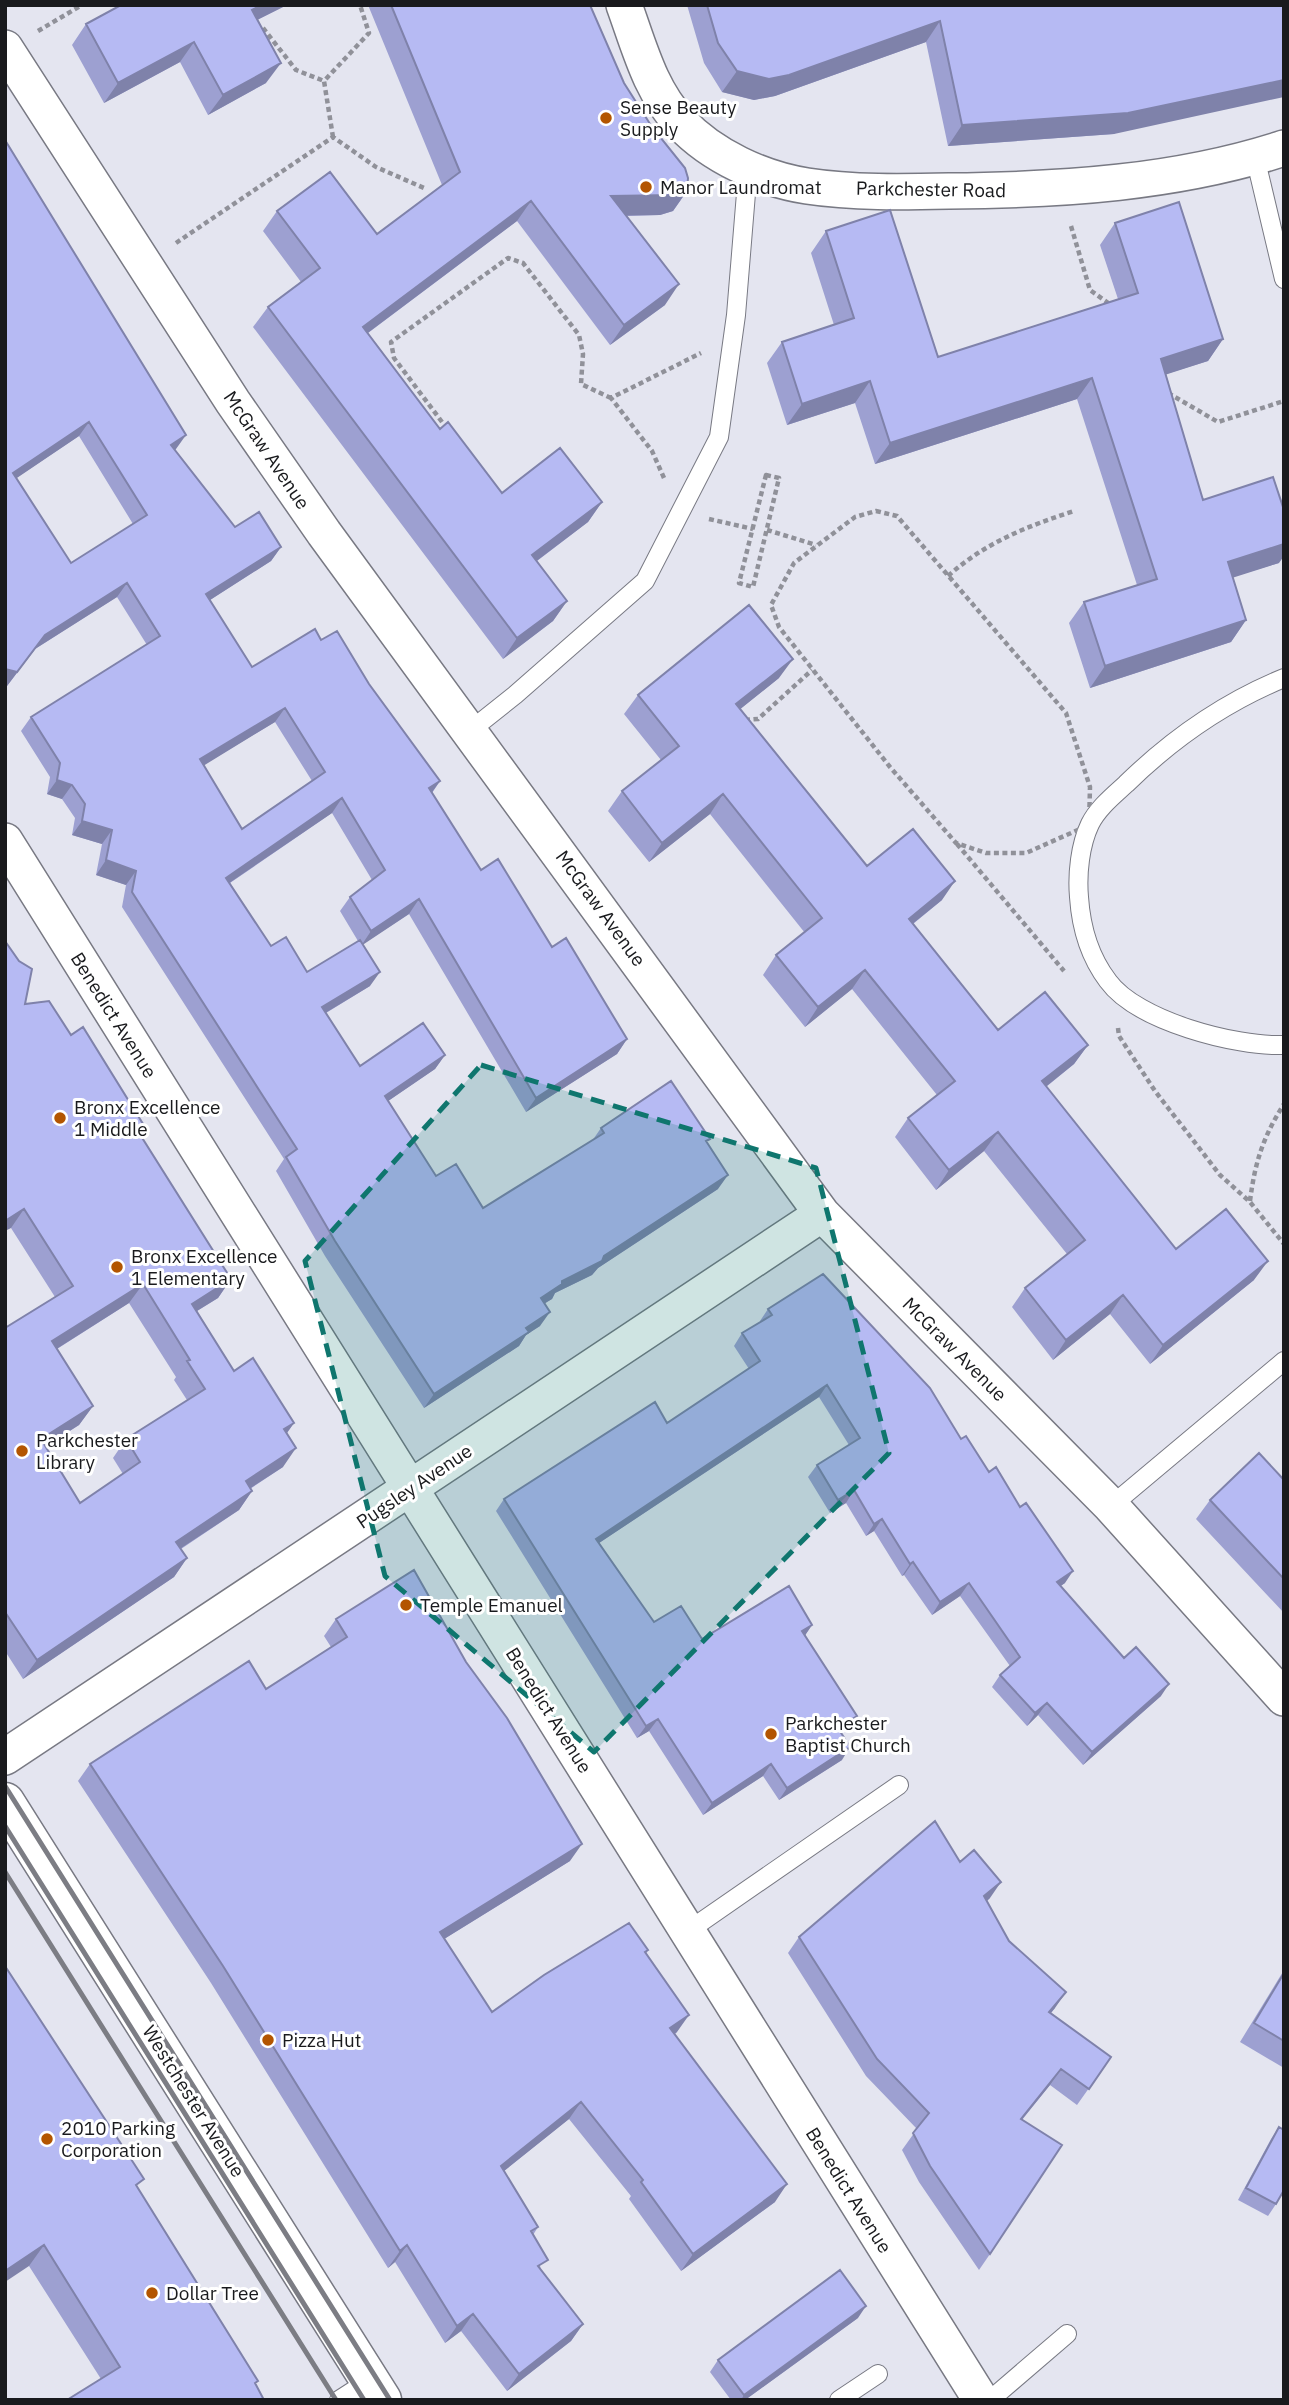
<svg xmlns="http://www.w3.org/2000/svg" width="1289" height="2405" font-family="'IBM Plex Sans',sans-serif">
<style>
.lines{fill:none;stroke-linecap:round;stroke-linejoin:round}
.service-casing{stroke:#787983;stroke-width:20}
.minor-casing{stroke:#787983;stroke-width:38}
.secondary-casing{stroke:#787983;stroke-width:41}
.path{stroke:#909199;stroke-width:4.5;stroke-dasharray:5 3.5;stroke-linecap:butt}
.service{stroke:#fff;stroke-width:18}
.minor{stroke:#fff;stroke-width:35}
.secondary{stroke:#fff;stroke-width:38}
.rail{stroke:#7c7d84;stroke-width:5}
.wall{fill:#9da0d1;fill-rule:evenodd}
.shaded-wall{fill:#7f82aa}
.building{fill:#b6baf3;stroke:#7f82aa;stroke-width:2;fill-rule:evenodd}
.marked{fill:#0f766e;fill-opacity:0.2;stroke:#0f766e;stroke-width:5;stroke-dasharray:14 9;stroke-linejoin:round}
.poi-dot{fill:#b35500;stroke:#fff;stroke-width:2.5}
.labels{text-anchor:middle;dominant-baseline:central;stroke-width:6;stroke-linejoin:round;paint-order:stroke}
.poi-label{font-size:19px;fill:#191a1d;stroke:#fff;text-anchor:start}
.street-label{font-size:19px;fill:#191a1d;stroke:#fff}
</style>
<rect width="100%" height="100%" fill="#e4e5f0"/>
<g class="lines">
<defs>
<path id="service" d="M 1255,157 L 1284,279
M 1284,678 C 1223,703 1173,738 1126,784 C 1113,796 1098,808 1090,824 C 1080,845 1077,874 1079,897 C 1081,927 1089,956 1108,981 C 1137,1021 1236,1047 1284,1045
M 471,730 L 515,695 L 645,581 L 719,437 L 736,315 L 748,169
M 1111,1506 L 1284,1361
M 688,1931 L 899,1785
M 339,2400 L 370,2380
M 839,2400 L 878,2374
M 990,2400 L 1067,2334"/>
<path id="minor" d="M 624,5 C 639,46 650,91 681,123 C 712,156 762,179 807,186 C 853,193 903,192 949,191 C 1061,190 1177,183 1284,148
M 5,48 L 233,402 L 324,533 L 822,1214 L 1111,1506 L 1284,1698
M 5,841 L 981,2400
M 5,1757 L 822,1214"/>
<path id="secondary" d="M 5,1802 L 382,2400"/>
</defs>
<!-- service casing -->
<use href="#service" class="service-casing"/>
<!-- minor casing -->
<use href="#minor" class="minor-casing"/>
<!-- secondary casing -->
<use href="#secondary" class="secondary-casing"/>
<!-- path -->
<path class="path" d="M 263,28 L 296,70 L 324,81
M 38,31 L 82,5
M 333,137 L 324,81 L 369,33 L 360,5
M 1071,226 L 1090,290 L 1111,305
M 176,243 L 333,137 L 376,167 L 424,188
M 1168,393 L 1218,422 L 1284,401
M 442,422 L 394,358 L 391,342 L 508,258 L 523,263 L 579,335 L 583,354 L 581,384 L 611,398
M 766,475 L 779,478 L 753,587 L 739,583 Z
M 664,478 L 652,451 L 611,398 L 701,353
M 876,511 L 897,516 L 1066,713 L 1090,787 L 1089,825 L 1026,853 L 986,853 L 956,843 L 890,767 L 779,627 L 771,605 L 794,563 L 855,517 Z
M 709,519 L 753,529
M 767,530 L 816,545
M 948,576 C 986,542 1028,526 1074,511
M 745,720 L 758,719 L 812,670
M 957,844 L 1064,971
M 1118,1028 L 1119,1036 L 1155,1091 L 1220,1175 L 1250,1202 L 1284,1244
M 1250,1201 C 1255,1162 1263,1137 1284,1104"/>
<!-- service -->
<use href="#service" class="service"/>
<!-- minor -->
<use href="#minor" class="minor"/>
<!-- secondary -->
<use href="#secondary" class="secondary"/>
<!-- rail -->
<path class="rail" d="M 5,1786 L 390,2400
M 5,1826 L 364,2400
M 5,1872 L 336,2400"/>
</g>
<!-- wall -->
<path class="wall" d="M 287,5 L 257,20 L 266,83 L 208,115 L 180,62 L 104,103 L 72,45 L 86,24 Z
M 368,5 L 590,5 L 624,83 L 687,191 L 673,211 L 660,215 L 627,216 L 665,305 L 610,345 L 517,221 L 368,333 L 440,429 L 502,493 L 602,502 L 588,522 L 537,561 L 567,601 L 553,621 L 503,659 L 253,327 L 268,307 L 301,282 L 263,231 L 277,211 L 377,234 L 442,185 Z
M 687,5 L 1284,5 L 1114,134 L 948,146 L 926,42 L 775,96 L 754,100 L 722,92 L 704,63 Z
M 5,140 L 176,449 L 175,450 L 235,527 L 281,547 L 271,561 L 210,600 L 252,667 L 321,640 L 369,684 L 440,781 L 432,793 L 481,870 L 552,947 L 627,1039 L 617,1054 L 526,1112 L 409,914 L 363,944 L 370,986 L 326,1013 L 360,1066 L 445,1055 L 435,1069 L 388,1101 L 436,1176 L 483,1208 L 592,1141 L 601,1128 L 707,1142 L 718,1189 L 598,1268 L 592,1275 L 555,1293 L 552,1299 L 544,1303 L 540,1326 L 526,1335 L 519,1346 L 424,1408 L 325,1256 L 276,1171 L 284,1159 L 122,907 L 126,885 L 96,875 L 102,844 L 72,835 L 75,818 L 62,799 L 47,794 L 50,777 L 21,731 L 31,717 L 147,645 L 117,597 L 35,649 L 7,686 ZM 79,436 L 133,524 L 71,563 L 16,478 ZM 275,722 L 312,781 L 242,829 L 203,765 ZM 332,813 L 372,880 L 350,897 L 340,911 L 358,941 L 307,972 L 271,946 L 230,883 Z
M 1115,223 L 1223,339 L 1208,361 L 1166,374 L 1203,500 L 1279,563 L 1232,577 L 1246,620 L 1231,642 L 1090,688 L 1069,623 L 1084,602 L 1137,585 L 1077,399 L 875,464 L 855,403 L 787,425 L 767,363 L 782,342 L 834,325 L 811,253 L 826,231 L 938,357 L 1118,299 L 1100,245 Z
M 779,678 L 740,709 L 867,866 L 942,900 L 913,924 L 998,1030 L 1088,1045 L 1074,1064 L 1046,1087 L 1176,1249 L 1254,1280 L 1150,1364 L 1110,1314 L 1053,1360 L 1012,1307 L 1025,1288 L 1067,1254 L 984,1151 L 936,1190 L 895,1137 L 908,1118 L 937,1095 L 852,989 L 805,1027 L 763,975 L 776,955 L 805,933 L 710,814 L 649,862 L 608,811 L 622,791 L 661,760 L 624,714 L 638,695 Z
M 25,1004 L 71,1035 L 148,1132 L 143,1139 L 231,1279 L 218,1298 L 197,1311 L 234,1371 L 294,1423 L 287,1433 L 283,1467 L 250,1489 L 252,1491 L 239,1510 L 181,1549 L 187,1558 L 174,1577 L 23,1679 L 5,1651 L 5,1328 L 55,1297 L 11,1228 ZM 129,1303 L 176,1377 L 174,1380 L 187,1400 L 126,1439 L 113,1458 L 123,1474 L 80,1503 L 45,1447 L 79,1425 L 93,1406 L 57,1349 Z
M 768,1309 L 961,1439 L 989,1472 L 1065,1583 L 1060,1586 L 1124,1658 L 1161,1696 L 1083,1765 L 1038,1715 L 1027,1726 L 992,1687 L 1000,1675 L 1010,1666 L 960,1596 L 932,1615 L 904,1575 L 902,1576 L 874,1531 L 866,1536 L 846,1503 L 830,1513 L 808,1477 L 817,1465 L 849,1445 L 819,1397 L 599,1543 L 654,1622 L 702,1639 L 812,1625 L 805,1635 L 849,1728 L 841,1733 L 842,1760 L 779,1800 L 763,1776 L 703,1815 L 649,1731 L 637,1738 L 496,1511 L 504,1499 L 667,1423 L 749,1369 L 734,1346 L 742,1333 L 760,1322 L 760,1321 Z
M 1284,1480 L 1284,1613 L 1196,1519 L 1210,1500 Z
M 336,1619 L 570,1861 L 444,1939 L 492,2012 L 648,1950 L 646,1954 L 677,2032 L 675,2034 L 775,2202 L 681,2271 L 629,2199 L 631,2196 L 569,2119 L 504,2171 L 538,2227 L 533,2235 L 541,2270 L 583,2324 L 571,2341 L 507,2391 L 461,2331 L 445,2343 L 395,2262 L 388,2268 L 211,1983 L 78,1781 L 90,1764 L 266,1689 L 331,1647 L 324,1636 Z
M 960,1862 L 990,1898 L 987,1901 L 1009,1941 L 1055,2008 L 1051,2013 L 1111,2057 L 1077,2105 L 1050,2085 L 1022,2120 L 990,2254 L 979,2270 L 919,2182 L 902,2150 L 917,2129 L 866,2076 L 788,1953 L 799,1937 Z
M 5,1966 L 138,2188 L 258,2381 L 101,2379 L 29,2266 Z
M 1284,1970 L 1284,2068 L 1240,2042 Z
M 1279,2127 L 1276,2204 L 1268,2216 L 1238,2200 L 1271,2139 Z
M 858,2318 L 745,2400 L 731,2400 L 710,2372 L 718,2360 Z"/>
<!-- shaded-wall -->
<path class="shaded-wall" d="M 261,5 L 287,5 L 237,30 L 252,10 Z
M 940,21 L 926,42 L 775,96 L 754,100 L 722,92 L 737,71 Z
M 194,42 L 180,62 L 104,103 L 118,83 Z
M 281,63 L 266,83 L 208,115 L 223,95 Z
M 1284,80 L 1284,97 L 1114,134 L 948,146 L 962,125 Z
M 687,191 L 673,211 L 660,215 L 597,216 L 611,196 Z
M 531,201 L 517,221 L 349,347 L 363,327 Z
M 679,284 L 665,305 L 610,345 L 624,325 Z
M 1223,339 L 1208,361 L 1146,381 L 1161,359 Z
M 1092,378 L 1077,399 L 875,464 L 890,443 Z
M 870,381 L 855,403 L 787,425 L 802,404 Z
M 89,422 L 79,436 L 5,486 L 13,473 Z
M 186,435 L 176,449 L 161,459 L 171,445 Z
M 602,502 L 588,522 L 518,575 L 532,555 Z
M 1284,544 L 1284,556 L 1279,563 L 1213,584 L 1228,562 Z
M 281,547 L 271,561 L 196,609 L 206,594 Z
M 127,583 L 117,597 L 35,649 L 7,686 L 5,686 L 5,669 L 45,635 Z
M 567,601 L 553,621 L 503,659 L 517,638 Z
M 1246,620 L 1231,642 L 1090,688 L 1105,666 Z
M 793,659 L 779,678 L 723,723 L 736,704 Z
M 285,708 L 275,722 L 190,774 L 200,759 Z
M 57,780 L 72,785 L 62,799 L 47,794 Z
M 440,781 L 430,795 L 429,788 Z
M 723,794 L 710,814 L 649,862 L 662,843 Z
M 342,798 L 332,813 L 216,892 L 226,878 Z
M 82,821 L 112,830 L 102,844 L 72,835 Z
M 106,860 L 136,871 L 126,885 L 96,875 Z
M 955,881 L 942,900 L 895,938 L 909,919 Z
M 419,899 L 409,914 L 361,946 L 371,931 Z
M 865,970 L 852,989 L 805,1027 L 818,1007 Z
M 380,972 L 370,986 L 312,1021 L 322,1007 Z
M 627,1039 L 617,1054 L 526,1112 L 536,1098 Z
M 1088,1045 L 1074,1064 L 1028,1101 L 1042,1081 Z
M 445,1055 L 435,1069 L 375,1110 L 385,1096 Z
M 998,1132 L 984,1151 L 936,1190 L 949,1170 Z
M 728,1175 L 718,1189 L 598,1268 L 592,1275 L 555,1293 L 552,1299 L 531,1312 L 541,1298 L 562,1281 L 604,1256 Z
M 24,1209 L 11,1228 L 5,1231 L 5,1221 Z
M 1268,1261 L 1254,1280 L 1150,1364 L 1163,1345 Z
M 231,1279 L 218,1298 L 179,1322 L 192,1304 Z
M 143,1284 L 129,1303 L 39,1360 L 52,1341 Z
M 1123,1295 L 1110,1314 L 1053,1360 L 1066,1340 Z
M 550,1312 L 540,1326 L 526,1335 L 519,1346 L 424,1408 L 434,1394 L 526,1328 Z
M 827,1385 L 819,1397 L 587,1551 L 596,1539 Z
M 93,1406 L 79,1425 L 27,1458 L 41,1439 Z
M 294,1423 L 281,1441 L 284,1429 Z
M 296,1448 L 283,1467 L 232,1500 L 246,1481 Z
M 854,1490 L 846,1503 L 830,1513 L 838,1500 Z
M 252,1491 L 239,1510 L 163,1560 L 176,1542 Z
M 882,1519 L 874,1531 L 866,1536 L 874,1524 Z
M 187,1558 L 174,1577 L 23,1679 L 37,1660 Z
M 913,1562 L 904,1575 L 902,1576 L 910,1564 Z
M 1073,1571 L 1065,1583 L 1048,1595 L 1057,1582 Z
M 969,1583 L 960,1596 L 932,1615 L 940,1602 Z
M 812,1625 L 804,1637 L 802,1631 Z
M 1169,1684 L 1161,1696 L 1083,1765 L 1092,1752 Z
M 1047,1703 L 1038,1715 L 1027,1726 L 1035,1713 Z
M 857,1716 L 849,1728 L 829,1741 L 838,1728 Z
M 658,1719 L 649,1731 L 637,1738 L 646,1726 Z
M 850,1747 L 842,1760 L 779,1800 L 787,1788 Z
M 771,1764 L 763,1776 L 703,1815 L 712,1803 Z
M 582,1844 L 570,1861 L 428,1949 L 440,1932 Z
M 1001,1882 L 990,1898 L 973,1913 L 984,1896 Z
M 1066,1992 L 1055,2008 L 1038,2028 L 1049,2012 Z
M 689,2015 L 677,2032 L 658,2045 L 670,2028 Z
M 1061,2069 L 1050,2085 L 1009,2135 L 1021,2119 Z
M 581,2102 L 569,2119 L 489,2183 L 501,2166 Z
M 787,2184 L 775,2202 L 681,2271 L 693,2254 Z
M 44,2245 L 29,2266 L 5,2282 L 5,2271 Z
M 407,2245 L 395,2262 L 388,2268 L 400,2251 Z
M 866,2306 L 858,2318 L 745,2400 L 741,2400 L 744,2395 Z
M 473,2314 L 461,2331 L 445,2343 L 457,2326 Z
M 583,2324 L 571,2341 L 507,2391 L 519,2374 Z"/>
<!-- building -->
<path class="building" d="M 121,5 L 261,5 L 252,10 L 281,63 L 223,95 L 194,42 L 118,83 L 86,24 Z
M 391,5 L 590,5 L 624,83 L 652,127 L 685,168 L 688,178 L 687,191 L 675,195 L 611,196 L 679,284 L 624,325 L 531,201 L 363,327 L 440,429 L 448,422 L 502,493 L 560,448 L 602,502 L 532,555 L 567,601 L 517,638 L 268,307 L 320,268 L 277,211 L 330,172 L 377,234 L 460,172 Z
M 707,5 L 1284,5 L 1284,80 L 1128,113 L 962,125 L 940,21 L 789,75 L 769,79 L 737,71 L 718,43 Z
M 5,140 L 186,435 L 171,445 L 235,527 L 259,512 L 281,547 L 206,594 L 252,667 L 315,629 L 321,640 L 337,631 L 369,684 L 440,781 L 429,788 L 481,870 L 498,859 L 552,947 L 566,938 L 627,1039 L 536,1098 L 419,899 L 371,931 L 350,897 L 385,870 L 342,798 L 226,878 L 271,946 L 286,937 L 307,972 L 360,940 L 380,972 L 322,1007 L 360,1066 L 423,1023 L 445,1055 L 385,1096 L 436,1176 L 456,1164 L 483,1208 L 604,1133 L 601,1128 L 671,1081 L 710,1139 L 706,1141 L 728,1175 L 604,1256 L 602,1261 L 562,1281 L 562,1284 L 541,1298 L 550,1312 L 526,1328 L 529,1332 L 434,1394 L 335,1241 L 286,1157 L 297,1149 L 132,892 L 136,871 L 106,860 L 112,830 L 82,821 L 85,804 L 72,785 L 57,780 L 60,763 L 31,717 L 160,636 L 127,583 L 45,635 L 17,672 L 5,669 ZM 89,422 L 147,515 L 71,563 L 13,473 ZM 285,708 L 325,772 L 242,829 L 200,759 Z
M 1179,202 L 1223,339 L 1161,359 L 1203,500 L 1273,477 L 1284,510 L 1284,544 L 1228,562 L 1246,620 L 1105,666 L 1084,602 L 1157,579 L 1092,378 L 890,443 L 870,381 L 802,404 L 782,342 L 854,318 L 826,231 L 890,210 L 938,357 L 1138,293 L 1115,223 Z
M 749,605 L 793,659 L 736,704 L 867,866 L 913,829 L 955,881 L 909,919 L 998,1030 L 1045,992 L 1088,1045 L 1042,1081 L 1176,1249 L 1226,1209 L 1268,1261 L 1163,1345 L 1123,1295 L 1066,1340 L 1025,1288 L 1085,1240 L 998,1132 L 949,1170 L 908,1118 L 955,1081 L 865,970 L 818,1007 L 776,955 L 822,918 L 723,794 L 662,843 L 622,791 L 679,746 L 638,695 Z
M 5,941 L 19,961 L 32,969 L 25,1004 L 49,1001 L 71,1035 L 83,1027 L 148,1132 L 141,1136 L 231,1279 L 192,1304 L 234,1371 L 253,1358 L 294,1423 L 284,1429 L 296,1448 L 246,1481 L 252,1491 L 176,1542 L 187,1558 L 37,1660 L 5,1612 L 5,1328 L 73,1286 L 24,1209 L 5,1221 ZM 143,1284 L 190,1360 L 187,1361 L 205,1389 L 126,1439 L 140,1462 L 80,1503 L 41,1439 L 93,1406 L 52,1341 Z
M 823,1274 L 930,1388 L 961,1439 L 966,1436 L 989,1472 L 996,1467 L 1020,1507 L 1026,1503 L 1073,1571 L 1057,1582 L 1124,1658 L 1136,1647 L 1169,1684 L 1092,1752 L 1047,1703 L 1035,1713 L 1000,1675 L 1020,1657 L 969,1583 L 940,1602 L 913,1562 L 910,1564 L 882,1519 L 874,1524 L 854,1490 L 838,1500 L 817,1465 L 860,1438 L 827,1385 L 596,1539 L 654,1622 L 681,1606 L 702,1639 L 789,1586 L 812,1625 L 802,1631 L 857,1716 L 838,1728 L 850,1747 L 787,1788 L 771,1764 L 712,1803 L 658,1719 L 646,1726 L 504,1499 L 655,1402 L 667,1423 L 760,1361 L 742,1333 L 772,1315 L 768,1309 Z
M 1259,1453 L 1284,1480 L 1284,1579 L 1210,1500 Z
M 414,1570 L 466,1662 L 507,1718 L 582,1844 L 440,1932 L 492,2012 L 544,1975 L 629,1923 L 648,1950 L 645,1952 L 689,2015 L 670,2028 L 787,2184 L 693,2254 L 641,2182 L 643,2180 L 581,2102 L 501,2166 L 538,2227 L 531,2231 L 548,2260 L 538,2266 L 583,2324 L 519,2374 L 473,2314 L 457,2326 L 407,2245 L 400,2251 L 223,1966 L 90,1764 L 249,1661 L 266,1689 L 347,1637 L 336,1619 Z
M 935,1821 L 960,1862 L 974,1850 L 1001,1882 L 984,1896 L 1009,1941 L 1066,1992 L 1049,2012 L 1111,2057 L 1089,2089 L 1061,2069 L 1021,2119 L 1062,2145 L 990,2254 L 930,2166 L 913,2133 L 929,2113 L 877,2059 L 799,1937 Z
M 5,1966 L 144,2179 L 136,2185 L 258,2381 L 255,2383 L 264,2400 L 67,2400 L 120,2367 L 44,2245 L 5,2271 Z
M 1284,1973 L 1284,2041 L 1254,2023 Z
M 1279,2127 L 1284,2130 L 1284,2190 L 1276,2204 L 1246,2188 Z
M 840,2270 L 866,2306 L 744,2395 L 718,2360 Z"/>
<!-- marked area -->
<path class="marked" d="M 481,1065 L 816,1168 L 889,1453 L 594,1752 L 385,1576 L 305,1261 Z"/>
<!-- markers -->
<g class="poi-dot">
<circle cx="606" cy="118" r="7"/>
<circle cx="646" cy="187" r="7"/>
<circle cx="60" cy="1118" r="7"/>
<circle cx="117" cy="1267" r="7"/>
<circle cx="22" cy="1451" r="7"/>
<circle cx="406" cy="1605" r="7"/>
<circle cx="771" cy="1734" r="7"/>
<circle cx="268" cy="2040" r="7"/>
<circle cx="47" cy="2139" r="7"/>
<circle cx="152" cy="2293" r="7"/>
</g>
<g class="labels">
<!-- poi labels -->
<g class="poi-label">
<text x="620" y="107">Sense Beauty<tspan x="620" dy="22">Supply</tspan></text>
<text x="660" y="187">Manor Laundromat</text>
<text x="74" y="1107">Bronx Excellence<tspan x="74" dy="22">1 Middle</tspan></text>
<text x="131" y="1256">Bronx Excellence<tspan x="131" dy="22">1 Elementary</tspan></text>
<text x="36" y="1440">Parkchester<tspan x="36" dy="22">Library</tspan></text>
<text x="420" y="1605">Temple Emanuel</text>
<text x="785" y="1723">Parkchester<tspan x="785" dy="22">Baptist Church</tspan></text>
<text x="282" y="2040">Pizza Hut</text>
<text x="61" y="2128">2010 Parking<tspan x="61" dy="22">Corporation</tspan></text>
<text x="166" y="2293">Dollar Tree</text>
</g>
<!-- street labels -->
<g class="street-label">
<text transform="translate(931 189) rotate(1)">Parkchester Road</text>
<text transform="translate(267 450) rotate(56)">McGraw Avenue</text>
<text transform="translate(601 908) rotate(54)">McGraw Avenue</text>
<text transform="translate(114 1015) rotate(58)">Benedict Avenue</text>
<text transform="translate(955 1349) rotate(45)">McGraw Avenue</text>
<text transform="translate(414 1486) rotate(-34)">Pugsley Avenue</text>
<text transform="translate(549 1710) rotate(58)">Benedict Avenue</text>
<text transform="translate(194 2101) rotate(58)">Westchester Avenue</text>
<text transform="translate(849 2190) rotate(58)">Benedict Avenue</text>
</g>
</g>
<!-- border -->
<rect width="1289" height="2405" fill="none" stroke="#191a1d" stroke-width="14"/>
</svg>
